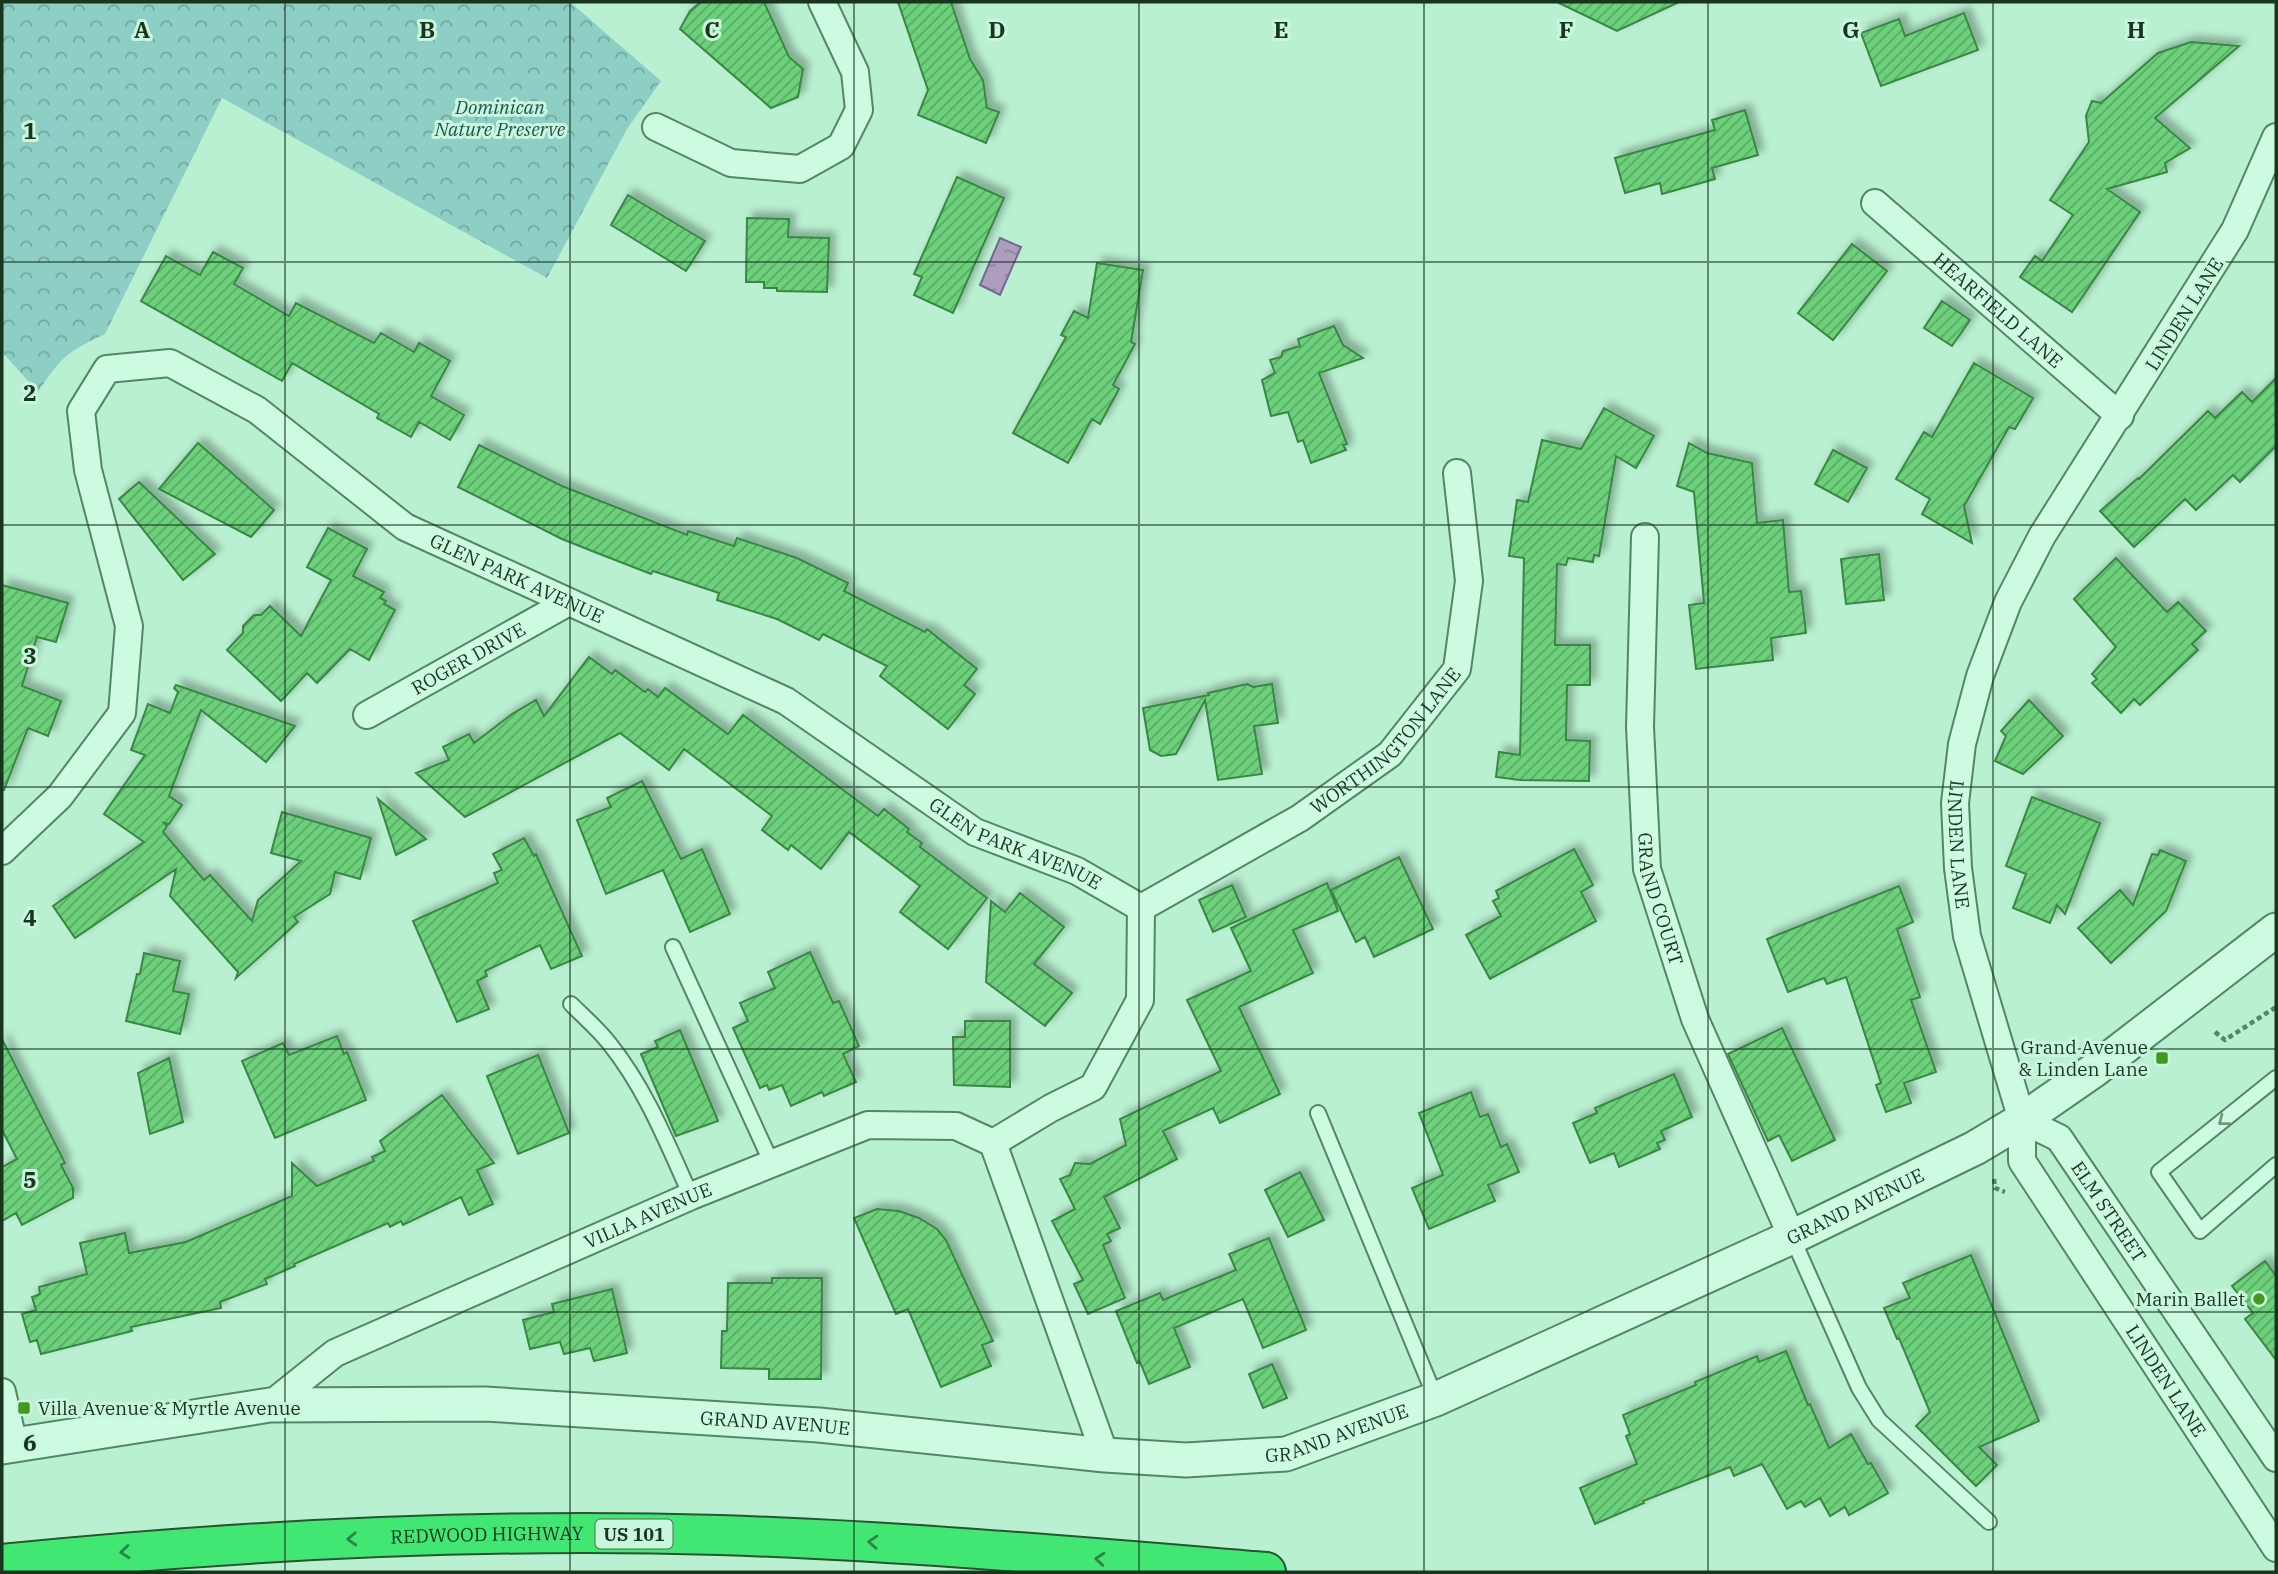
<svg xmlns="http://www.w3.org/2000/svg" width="2278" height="1574" font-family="'IBM Plex Serif',serif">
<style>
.park{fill:url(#park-crowns)}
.water{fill:url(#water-ripples);stroke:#79668d;stroke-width:2}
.building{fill:url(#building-hatch);stroke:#388743;stroke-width:2;filter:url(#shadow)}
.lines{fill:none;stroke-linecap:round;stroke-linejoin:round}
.service-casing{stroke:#538761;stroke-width:18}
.minor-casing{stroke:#538761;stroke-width:30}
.tertiary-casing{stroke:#538761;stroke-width:37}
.motorway-casing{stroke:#285431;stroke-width:42}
.path{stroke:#538761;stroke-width:4.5;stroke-dasharray:5 3.5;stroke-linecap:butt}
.service{stroke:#cdfbe1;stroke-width:14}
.minor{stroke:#cdfbe1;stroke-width:26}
.tertiary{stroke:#cdfbe1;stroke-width:33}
.motorway{stroke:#42e773;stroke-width:38}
.oneway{stroke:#739880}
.oneway2{stroke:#2b8545}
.grid{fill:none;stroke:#193520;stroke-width:2;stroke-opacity:0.55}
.poi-dot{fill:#419920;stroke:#c9f7de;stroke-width:2.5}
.labels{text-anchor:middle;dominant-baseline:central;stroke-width:6;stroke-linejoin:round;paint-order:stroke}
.shield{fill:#c9f7de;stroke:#4e6f59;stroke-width:2}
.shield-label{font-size:18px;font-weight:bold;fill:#193520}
.park-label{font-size:19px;font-style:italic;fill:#1f5352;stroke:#c9f7de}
.street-label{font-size:19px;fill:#193520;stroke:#c9f7de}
.poi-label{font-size:19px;fill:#193520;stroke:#c9f7de;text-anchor:end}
.grid-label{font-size:23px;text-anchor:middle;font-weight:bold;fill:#193520;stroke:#c9f7de;stroke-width:6;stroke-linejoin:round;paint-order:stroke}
</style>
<defs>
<pattern id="park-crowns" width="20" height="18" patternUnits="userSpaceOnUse" patternTransform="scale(1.75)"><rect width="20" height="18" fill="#8dcec5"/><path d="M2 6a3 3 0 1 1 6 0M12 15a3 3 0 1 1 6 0" fill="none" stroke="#72a8a0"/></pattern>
<pattern id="water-ripples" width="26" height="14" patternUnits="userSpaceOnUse" patternTransform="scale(1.75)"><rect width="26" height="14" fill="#ad9ec0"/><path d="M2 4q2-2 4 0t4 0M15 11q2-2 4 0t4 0" fill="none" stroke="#8c829c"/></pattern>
<pattern id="building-hatch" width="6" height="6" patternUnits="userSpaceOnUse" patternTransform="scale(1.75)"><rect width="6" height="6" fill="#6dd17c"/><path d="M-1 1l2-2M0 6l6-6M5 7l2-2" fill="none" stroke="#59aa65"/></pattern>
<filter id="shadow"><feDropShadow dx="6" dy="-6" stdDeviation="3.5" flood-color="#0004"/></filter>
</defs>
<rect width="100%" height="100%" fill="#b9f0d1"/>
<!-- park -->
<path class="park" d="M 2,2 L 570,2 L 661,81 L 627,129 L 547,278 L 222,98 L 105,334 C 67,352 61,357 38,392 L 2,352 Z"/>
<!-- water -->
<path class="water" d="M 1000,238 L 1021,247 L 1000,295 L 980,285 Z"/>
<!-- building -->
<path class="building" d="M 701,2 L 764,2 L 789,57 L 803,69 L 798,97 L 771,108 L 680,29 L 690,11 Z
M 898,2 L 951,2 L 970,59 L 983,80 L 987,108 L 999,112 L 986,143 L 918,115 L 928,90 Z
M 1557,2 L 1679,2 L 1617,31 Z
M 1964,13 L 1978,50 L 1881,86 L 1861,33 L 1899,19 L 1905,36 Z
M 2191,42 L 2239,46 L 2155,118 L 2190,148 L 2165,163 L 2167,172 L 2107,189 L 2140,212 L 2072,312 L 2020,277 L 2035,256 L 2042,261 L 2073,215 L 2050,200 L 2089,142 L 2086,116 L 2092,101 L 2101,103 L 2158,53 Z
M 1745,110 L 1758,155 L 1712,168 L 1715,179 L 1662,194 L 1660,183 L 1625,193 L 1615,158 L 1715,130 L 1712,120 Z
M 957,177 L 1004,198 L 953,313 L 914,295 L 922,277 L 914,274 Z
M 628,195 L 705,241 L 686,271 L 611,225 Z
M 747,218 L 789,219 L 788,237 L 829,238 L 827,292 L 777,291 L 777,288 L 764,288 L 764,282 L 746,282 Z
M 1852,244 L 1887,271 L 1833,340 L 1798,313 Z
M 213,252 L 243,268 L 234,284 L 289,316 L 296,303 L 374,343 L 381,333 L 414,352 L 419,343 L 450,361 L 431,396 L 464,415 L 450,440 L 419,422 L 411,437 L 377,418 L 379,414 L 292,363 L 282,381 L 141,301 L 166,256 L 200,275 Z
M 1097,263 L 1143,270 L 1131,342 L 1135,344 L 1113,385 L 1119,389 L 1100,424 L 1092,419 L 1068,463 L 1013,433 L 1066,337 L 1061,335 L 1074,311 L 1088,318 Z
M 1942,301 L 1970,320 L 1952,346 L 1924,328 Z
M 1334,326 L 1343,345 L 1363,358 L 1319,373 L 1347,444 L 1343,445 L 1346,450 L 1311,463 L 1303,440 L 1298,442 L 1288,412 L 1271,416 L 1262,380 L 1275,373 L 1270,360 L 1281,357 L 1283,351 L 1300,346 L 1298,339 Z
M 1974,363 L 2033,398 L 2015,429 L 2009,427 L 1964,506 L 1972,543 L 1922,514 L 1930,499 L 1896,479 L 1924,432 L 1932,437 Z
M 2276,378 L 2276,446 L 2240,482 L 2233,475 L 2196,510 L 2185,499 L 2134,547 L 2100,511 L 2138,478 L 2139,479 L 2208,411 L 2215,418 L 2242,392 L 2252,402 Z
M 1604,408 L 1654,436 L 1636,468 L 1616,456 L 1599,556 L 1594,555 L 1593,562 L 1568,558 L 1566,565 L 1557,564 L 1555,645 L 1590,645 L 1590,685 L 1567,685 L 1566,740 L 1590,741 L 1589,781 L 1520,780 L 1496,777 L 1499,752 L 1520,755 L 1524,558 L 1509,556 L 1517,500 L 1528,502 L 1542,440 L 1581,449 Z
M 198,443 L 274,510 L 251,537 L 159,489 Z
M 1689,443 L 1707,453 L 1752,463 L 1757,523 L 1783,520 L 1789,592 L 1801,591 L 1806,633 L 1771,638 L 1773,660 L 1696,669 L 1689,605 L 1704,603 L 1694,492 L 1677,486 Z
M 479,445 L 562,486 L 687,535 L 688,531 L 734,546 L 737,538 L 797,558 L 848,583 L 844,591 L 925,632 L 927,629 L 977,669 L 964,685 L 975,694 L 948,729 L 880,676 L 887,666 L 823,634 L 819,640 L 777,619 L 717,600 L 719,593 L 653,571 L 651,574 L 592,551 L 562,539 L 458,487 Z
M 1833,450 L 1867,468 L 1848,502 L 1815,484 Z
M 139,482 L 215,554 L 183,580 L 119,499 Z
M 328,528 L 367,549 L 353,576 L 384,592 L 380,598 L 386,601 L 384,604 L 395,610 L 369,660 L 350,649 L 317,683 L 307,673 L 281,701 L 227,650 L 243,633 L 243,626 L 254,615 L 261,615 L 270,606 L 301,636 L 331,580 L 307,567 Z
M 1879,554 L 1884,600 L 1846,604 L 1841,559 Z
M 2116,558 L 2167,612 L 2178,602 L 2206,631 L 2192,644 L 2198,650 L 2140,705 L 2134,699 L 2121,713 L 2092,683 L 2097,679 L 2092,674 L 2116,647 L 2074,599 Z
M 2,585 L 68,603 L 56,642 L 37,637 L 22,686 L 61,701 L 48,736 L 28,728 L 4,790 L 2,790 Z
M 589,657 L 612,674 L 615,670 L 645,692 L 648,689 L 658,697 L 665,688 L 728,734 L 743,715 L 878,816 L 884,809 L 909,829 L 907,832 L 922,843 L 920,847 L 987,898 L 948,949 L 900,912 L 920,886 L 849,832 L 821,869 L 791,845 L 788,850 L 762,830 L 772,816 L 684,749 L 669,770 L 620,733 L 465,817 L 416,773 L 449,760 L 443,747 L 469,734 L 474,743 L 512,714 L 536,700 L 544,716 Z
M 1247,684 L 1253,687 L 1272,684 L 1278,723 L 1254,726 L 1262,774 L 1218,780 L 1205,700 L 1176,754 L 1161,756 L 1150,750 L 1143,708 L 1209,695 L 1208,693 Z
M 176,685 L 295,726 L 266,762 L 201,710 L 169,796 L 182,805 L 169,824 L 164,823 L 167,826 L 163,832 L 204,880 L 210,875 L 252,921 L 258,900 L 301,861 L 271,853 L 282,812 L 371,838 L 360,879 L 335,872 L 330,894 L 294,917 L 298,922 L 236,978 L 238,972 L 170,896 L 176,869 L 75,938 L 53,906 L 144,842 L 104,814 L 145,755 L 131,750 L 148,704 L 170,713 L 178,692 L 174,688 Z
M 2029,700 L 2063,736 L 2023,774 L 1995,761 L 2006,736 L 2001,731 Z
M 642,781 L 681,859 L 702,849 L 730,914 L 690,932 L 663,870 L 606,894 L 577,820 L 611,807 L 607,798 Z
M 2032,797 L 2100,823 L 2065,914 L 2057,905 L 2050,923 L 2013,908 L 2026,874 L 2006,866 Z
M 378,799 L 426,839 L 396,855 Z
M 524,838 L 534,856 L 536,854 L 582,956 L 551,969 L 540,945 L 485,971 L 487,976 L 477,981 L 489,1009 L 457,1022 L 413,921 L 498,883 L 494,873 L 502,870 L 493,854 Z
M 1574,849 L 1593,885 L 1581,892 L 1596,921 L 1490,979 L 1466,935 L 1501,916 L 1493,901 L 1499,898 L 1496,891 Z
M 2160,850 L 2186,861 L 2166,911 L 2111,963 L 2078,928 L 2120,890 L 2133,905 L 2152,854 L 2158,855 Z
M 1399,857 L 1433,929 L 1374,957 L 1365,937 L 1356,942 L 1331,890 Z
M 1327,883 L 1338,911 L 1293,930 L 1313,973 L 1239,1007 L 1280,1094 L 1220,1123 L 1213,1108 L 1163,1131 L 1177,1159 L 1104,1197 L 1120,1228 L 1107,1234 L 1111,1241 L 1103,1245 L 1125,1298 L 1088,1314 L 1074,1284 L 1083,1280 L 1052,1221 L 1075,1209 L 1060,1179 L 1070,1175 L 1075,1163 L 1090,1164 L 1126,1145 L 1120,1119 L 1221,1071 L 1187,1000 L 1251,971 L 1231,928 Z
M 1232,885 L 1246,917 L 1213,932 L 1199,900 Z
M 1899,886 L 1913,922 L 1897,929 L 1920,997 L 1911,1000 L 1936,1072 L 1904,1083 L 1911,1103 L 1886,1112 L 1876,1085 L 1881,1083 L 1846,977 L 1827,984 L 1824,978 L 1788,992 L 1767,939 Z
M 1020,893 L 1064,927 L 1034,964 L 1072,993 L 1045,1026 L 986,982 L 991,901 L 1005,912 Z
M 810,952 L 833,1003 L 839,1001 L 859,1046 L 843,1054 L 856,1082 L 824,1096 L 822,1092 L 791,1106 L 782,1085 L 769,1090 L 767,1085 L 760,1088 L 733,1028 L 748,1021 L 740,1003 L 775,988 L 768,972 Z
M 144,953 L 180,961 L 173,991 L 189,994 L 180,1034 L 126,1021 L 137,974 L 140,974 Z
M 965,1021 L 1010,1021 L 1010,1087 L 954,1085 L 953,1037 L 965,1037 Z
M 1782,1028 L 1835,1140 L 1792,1161 L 1779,1135 L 1768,1141 L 1728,1054 Z
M 680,1030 L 718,1121 L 676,1136 L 641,1054 L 658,1047 L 655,1041 Z
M 337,1036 L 344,1054 L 347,1052 L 366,1100 L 275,1138 L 242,1061 L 283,1043 L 289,1055 Z
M 2,1039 L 65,1163 L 61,1165 L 73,1188 L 73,1198 L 22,1225 L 16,1213 L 2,1221 L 2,1167 L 17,1159 L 2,1130 Z
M 538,1055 L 569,1133 L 518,1154 L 487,1076 Z
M 169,1058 L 183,1122 L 150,1134 L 138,1073 Z
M 1674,1074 L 1692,1117 L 1661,1131 L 1665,1140 L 1657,1143 L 1660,1149 L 1619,1167 L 1614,1153 L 1590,1163 L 1573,1123 L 1597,1113 L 1595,1108 Z
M 1471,1092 L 1480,1117 L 1488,1114 L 1501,1147 L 1507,1144 L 1519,1172 L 1488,1185 L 1495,1201 L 1429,1229 L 1412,1188 L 1443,1175 L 1419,1113 Z
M 442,1095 L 494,1163 L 477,1170 L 493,1204 L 469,1215 L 461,1197 L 403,1225 L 401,1221 L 390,1227 L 388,1223 L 294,1264 L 295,1266 L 265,1279 L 267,1284 L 220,1302 L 221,1308 L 131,1327 L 132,1331 L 41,1354 L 37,1340 L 30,1342 L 22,1314 L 36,1310 L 32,1297 L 40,1294 L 39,1287 L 87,1274 L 80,1243 L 125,1233 L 129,1253 L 186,1242 L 292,1196 L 292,1163 L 317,1186 L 374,1161 L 372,1157 L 385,1151 L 380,1141 Z
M 1300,1172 L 1324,1220 L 1288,1237 L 1265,1190 Z
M 877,1209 L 899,1211 L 919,1218 L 937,1229 L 946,1240 L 993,1341 L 982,1345 L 991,1366 L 941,1387 L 908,1309 L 896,1314 L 854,1218 Z
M 1269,1238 L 1306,1330 L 1263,1348 L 1243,1299 L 1174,1328 L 1190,1367 L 1149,1384 L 1140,1362 L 1137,1363 L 1116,1311 L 1160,1293 L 1163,1300 L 1236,1270 L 1229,1254 Z
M 1971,1255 L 2039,1421 L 1979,1447 L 1997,1465 L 1976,1486 L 1916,1426 L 1930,1412 L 1899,1338 L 1897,1339 L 1884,1308 L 1910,1298 L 1903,1283 Z
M 2265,1261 L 2276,1276 L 2276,1360 L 2245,1319 L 2253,1313 L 2232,1286 Z
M 772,1278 L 822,1278 L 821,1379 L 769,1379 L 769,1369 L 721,1368 L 722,1331 L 727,1331 L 728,1283 L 772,1283 Z
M 612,1289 L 627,1353 L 594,1361 L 590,1348 L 564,1354 L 560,1342 L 530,1349 L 523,1320 L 554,1312 L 552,1304 Z
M 1786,1351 L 1808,1405 L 1810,1404 L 1829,1448 L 1851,1434 L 1868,1464 L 1871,1463 L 1888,1493 L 1849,1515 L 1845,1507 L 1830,1516 L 1820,1498 L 1805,1507 L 1801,1501 L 1787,1509 L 1762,1464 L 1734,1476 L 1730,1467 L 1643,1501 L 1644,1503 L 1595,1524 L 1580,1488 L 1637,1464 L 1626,1436 L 1630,1434 L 1623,1415 L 1696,1385 L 1695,1382 L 1757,1356 L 1759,1362 Z
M 1272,1364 L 1287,1398 L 1263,1408 L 1249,1374 Z"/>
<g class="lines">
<defs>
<path id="service" d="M 673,947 L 772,1164
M 571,1004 C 584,1017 598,1029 609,1043 C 646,1089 667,1143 691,1196
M 2276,1078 L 2159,1172 L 2200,1231 L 2276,1165
M 1318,1113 L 1436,1399
M 1792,1237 L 1859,1388 L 1879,1420 L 1989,1522"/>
<g id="minor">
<path d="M 656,127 L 731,163 L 800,169 L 841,146 L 859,110 L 855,72 L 822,2"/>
<path id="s1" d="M 2276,137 L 2235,230 L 2042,536 L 2008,602 L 1980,676 L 1962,744 L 1955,803 L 1958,868 L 1967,936 L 2022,1120 L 2022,1161 L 2276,1548"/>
<path id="s2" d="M 1875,203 L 2120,416"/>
<path id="s3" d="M 1645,537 L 1640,727 L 1647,869 L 1695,1019 L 1792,1237"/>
<path id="s4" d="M 367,715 L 567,603"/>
<path id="s5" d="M 2,851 L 60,796 L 122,713 L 129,626 L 88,470 L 81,411 L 107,369 L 170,363 L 257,410 L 405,527 L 786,701 L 975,832 L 1077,871 L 1141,908"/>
<path id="s6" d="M 1141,908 L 1300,818 L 1390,754 L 1457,669 L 1469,581 L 1457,473"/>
<path id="s7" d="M 2022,1120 L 2059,1138 L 2276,1458"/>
<path d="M 993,1143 L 1051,1108 L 1093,1087 L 1140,1000 L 1141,908"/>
<path d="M 2,1392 L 14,1445"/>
<path id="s8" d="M 270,1405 L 335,1353 L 691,1196 L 868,1125 L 956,1126 L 993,1143 L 1105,1455"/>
</g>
<g id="tertiary">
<path id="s9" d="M 2,1447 L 270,1405 L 485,1404 L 819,1425 L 1105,1455 L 1186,1460 L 1286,1454 L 1436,1399 L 1792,1237 L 1975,1148 L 2022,1120 L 2093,1071 L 2276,930"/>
</g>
<g id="motorway">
<path id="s10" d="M 2,1564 C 240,1540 480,1528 720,1535 C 902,1541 1084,1557 1266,1572"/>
</g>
</defs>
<!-- service casing -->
<use href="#service" class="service-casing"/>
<!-- minor casing -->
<use href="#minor" class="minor-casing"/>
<!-- tertiary casing -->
<use href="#tertiary" class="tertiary-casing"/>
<!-- motorway casing -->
<use href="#motorway" class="motorway-casing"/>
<!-- path -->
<path class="path" d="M 2215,1032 L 2225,1040 L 2276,1007
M 1994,1179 L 1995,1188 L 2005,1192"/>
<!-- service -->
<use href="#service" class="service"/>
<!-- minor -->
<use href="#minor" class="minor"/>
<!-- tertiary -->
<use href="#tertiary" class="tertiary"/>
<!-- motorway -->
<use href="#motorway" class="motorway"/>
</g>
<!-- one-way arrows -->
<defs><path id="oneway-chevron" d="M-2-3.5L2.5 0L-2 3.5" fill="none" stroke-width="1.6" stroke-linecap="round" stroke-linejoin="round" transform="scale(1.75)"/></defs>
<use class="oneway" href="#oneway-chevron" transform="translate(2223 1121) rotate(142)"/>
<g class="oneway2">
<use href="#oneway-chevron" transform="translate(352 1539) rotate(178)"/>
<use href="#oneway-chevron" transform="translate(873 1542) rotate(-176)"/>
<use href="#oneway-chevron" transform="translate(125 1552) rotate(175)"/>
<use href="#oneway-chevron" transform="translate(1100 1559) rotate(-175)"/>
</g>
<!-- grid -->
<path class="grid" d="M 285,2 L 285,1572M 570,2 L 570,1572M 854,2 L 854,1572M 1139,2 L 1139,1572M 1424,2 L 1424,1572M 1708,2 L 1708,1572M 1993,2 L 1993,1572M 2,262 L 2276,262M 2,525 L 2276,525M 2,787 L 2276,787M 2,1049 L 2276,1049M 2,1312 L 2276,1312"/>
<!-- markers -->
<g class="poi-dot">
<rect x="2155" y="1051" width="14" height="14" rx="3.5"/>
<circle cx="2259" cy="1299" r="7"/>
<rect x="17" y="1401" width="14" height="14" rx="3.5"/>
</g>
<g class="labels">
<!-- shield labels -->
<rect class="shield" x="595.5" y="1519.5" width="77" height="29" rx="5"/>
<g class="shield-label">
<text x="634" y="1534">US 101</text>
</g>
<!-- park labels -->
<g class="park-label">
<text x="500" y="107">Dominican<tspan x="500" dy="22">Nature Preserve</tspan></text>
</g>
<!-- street labels -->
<g class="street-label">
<text stroke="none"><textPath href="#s2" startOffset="163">HEARFIELD LANE</textPath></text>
<text transform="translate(2184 314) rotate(-58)">LINDEN LANE</text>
<text stroke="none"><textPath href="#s5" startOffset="1015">GLEN PARK AVENUE</textPath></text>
<text stroke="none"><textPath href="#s4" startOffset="116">ROGER DRIVE</textPath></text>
<text stroke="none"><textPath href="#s6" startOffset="299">WORTHINGTON LANE</textPath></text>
<text stroke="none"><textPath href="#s5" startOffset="1582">GLEN PARK AVENUE</textPath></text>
<text stroke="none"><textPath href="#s1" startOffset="788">LINDEN LANE</textPath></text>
<text stroke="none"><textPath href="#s3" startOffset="364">GRAND COURT</textPath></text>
<text stroke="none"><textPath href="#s9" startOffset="1911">GRAND AVENUE</textPath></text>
<text stroke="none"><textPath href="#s7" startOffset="130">ELM STREET</textPath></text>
<text stroke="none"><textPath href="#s8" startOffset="425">VILLA AVENUE</textPath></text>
<text stroke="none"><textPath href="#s1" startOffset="1376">LINDEN LANE</textPath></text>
<text stroke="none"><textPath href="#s9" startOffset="777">GRAND AVENUE</textPath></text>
<text stroke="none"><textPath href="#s9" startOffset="1344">GRAND AVENUE</textPath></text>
<text stroke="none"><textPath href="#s10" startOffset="486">REDWOOD HIGHWAY</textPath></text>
</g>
<!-- poi labels -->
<g class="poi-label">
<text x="2148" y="1047">Grand Avenue<tspan x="2148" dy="22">&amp; Linden Lane</tspan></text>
<text x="2245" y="1299">Marin Ballet</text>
<text x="38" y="1408" text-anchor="start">Villa Avenue &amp; Myrtle Avenue</text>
</g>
</g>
<g class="grid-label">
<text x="142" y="38">A</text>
<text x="427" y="38">B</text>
<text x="712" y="38">C</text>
<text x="997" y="38">D</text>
<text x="1281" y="38">E</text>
<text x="1566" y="38">F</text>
<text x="1851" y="38">G</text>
<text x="2136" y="38">H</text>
<text x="30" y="139">1</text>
<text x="30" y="401">2</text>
<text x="30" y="664">3</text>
<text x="30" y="926">4</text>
<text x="30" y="1188">5</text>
<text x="30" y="1451">6</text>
</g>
<!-- border -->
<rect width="2278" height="1574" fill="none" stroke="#193520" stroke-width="7"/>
</svg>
